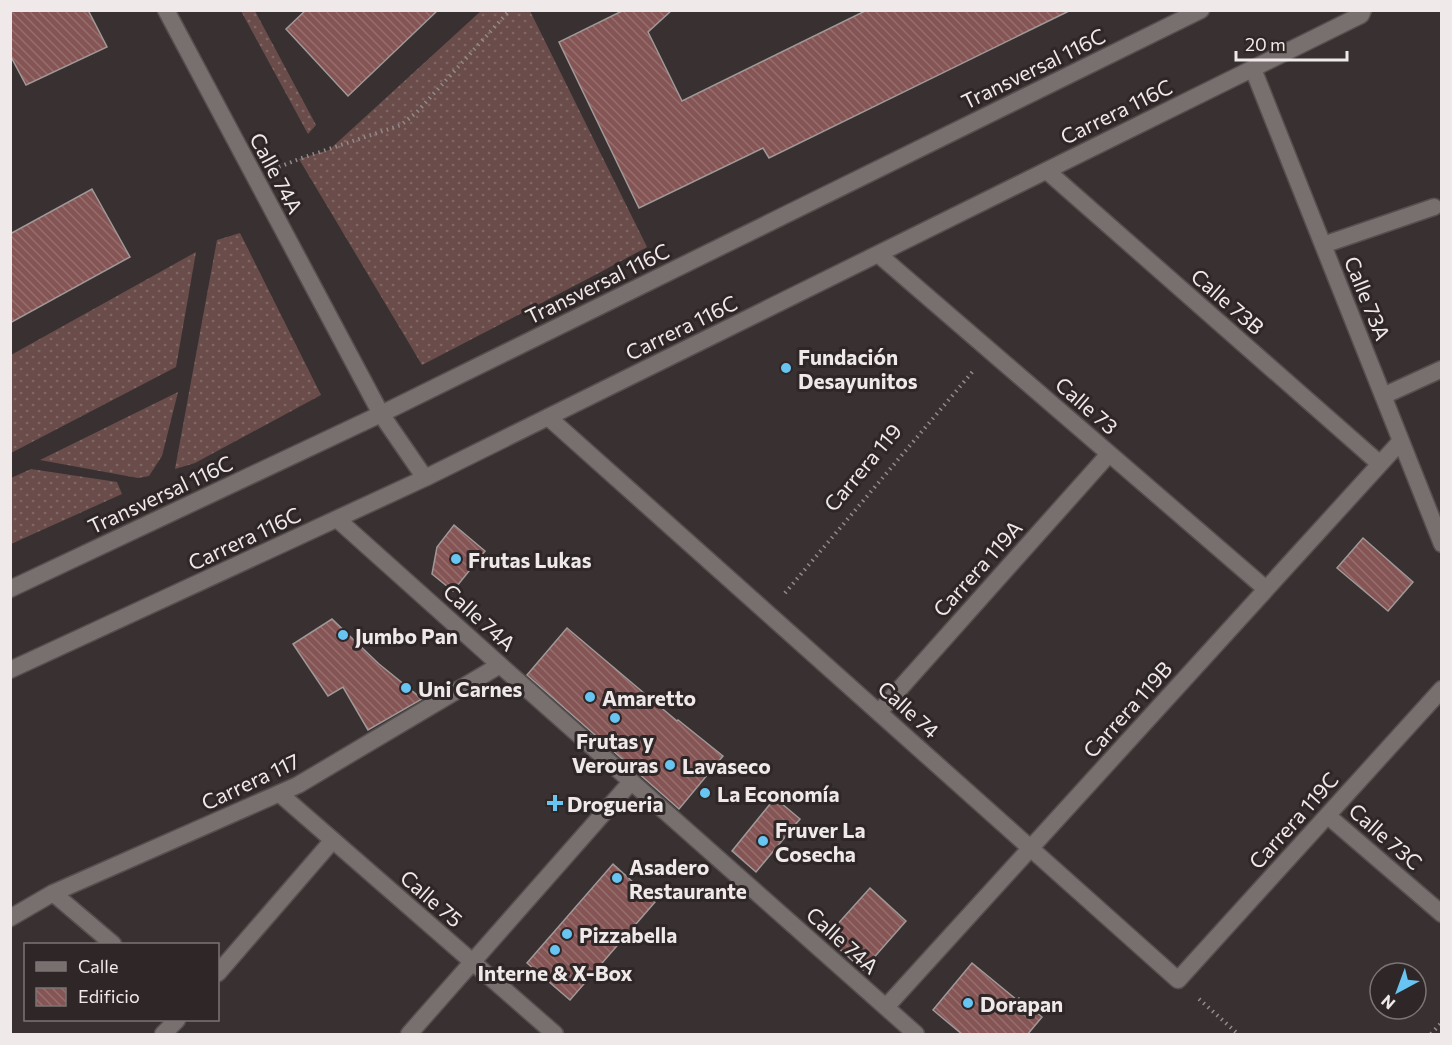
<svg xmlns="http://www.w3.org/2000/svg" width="1452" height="1045" font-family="Commissioner,sans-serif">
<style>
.grass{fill:url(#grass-dots)}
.building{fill:url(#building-back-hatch);stroke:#a19898;stroke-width:1.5}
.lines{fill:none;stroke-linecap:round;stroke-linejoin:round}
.minor-casing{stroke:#564f4f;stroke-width:19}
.path{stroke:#928b8b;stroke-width:4;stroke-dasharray:1.5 4.5;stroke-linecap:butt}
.minor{stroke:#786f6f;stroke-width:16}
.poi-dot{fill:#68c4f0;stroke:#2f2727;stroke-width:2}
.labels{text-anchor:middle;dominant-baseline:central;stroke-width:6;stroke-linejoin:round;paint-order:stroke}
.street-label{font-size:21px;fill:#efeae9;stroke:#2f2727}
.poi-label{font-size:21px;font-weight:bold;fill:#efeae9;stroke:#2f2727;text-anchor:start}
</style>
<defs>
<pattern id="grass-dots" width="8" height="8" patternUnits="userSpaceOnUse" patternTransform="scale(1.5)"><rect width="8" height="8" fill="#6a4d4b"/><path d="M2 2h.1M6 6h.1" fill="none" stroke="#806765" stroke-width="1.8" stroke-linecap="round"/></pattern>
<pattern id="building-back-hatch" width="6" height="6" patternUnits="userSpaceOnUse" patternTransform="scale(1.5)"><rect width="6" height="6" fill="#845554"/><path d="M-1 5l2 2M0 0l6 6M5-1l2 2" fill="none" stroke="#966e6d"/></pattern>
</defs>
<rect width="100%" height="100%" fill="#393131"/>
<!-- grass -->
<path class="grass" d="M 482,10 L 530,11 L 647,247 L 597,274 L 422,365 L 299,159 L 329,150 Z
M 241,11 L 255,11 L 316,125 L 308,134 Z
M 240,233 L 321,395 L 195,463 L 175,469 L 217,240 Z
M 196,252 L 176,367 L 11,453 L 11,355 Z
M 178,392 L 162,456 L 149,476 L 138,478 L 40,460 Z
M 31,469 L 117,482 L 122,494 L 11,544 L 11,478 Z"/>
<!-- building -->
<path class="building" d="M 10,10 L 88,10 L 107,47 L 26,85 L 10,55 Z
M 306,10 L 438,10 L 348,96 L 286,29 Z
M 624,10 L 672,10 L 648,32 L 682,101 L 867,10 L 1071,10 L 769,158 L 763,148 L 639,208 L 559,42 Z
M 92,189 L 130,257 L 10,323 L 10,234 Z
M 454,525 L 485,551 L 453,591 L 432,574 L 437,547 Z
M 1363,538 L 1413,582 L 1388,611 L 1337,568 Z
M 332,619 L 379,664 L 422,699 L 368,730 L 343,687 L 328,696 L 293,644 Z
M 567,628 L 677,721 L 678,720 L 723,756 L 679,809 L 527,675 Z
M 775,798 L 800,819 L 756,872 L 732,851 Z
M 613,864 L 655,902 L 570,1000 L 527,963 Z
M 870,888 L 906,921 L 863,970 L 826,937 Z
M 972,963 L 1017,1000 L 1019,998 L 1042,1017 L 1027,1035 L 963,1035 L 933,1010 Z"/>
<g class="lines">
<defs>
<path id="minor" d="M 166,10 L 381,414 L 425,478
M 1253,69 L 1442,544
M 1047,171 L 1380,464
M 1323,245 L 1434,207
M 878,254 L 1266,589
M 1383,396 L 1442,369
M 548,417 L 1178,980 L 1442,689
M 337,519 L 500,665 L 916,1034
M 10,589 L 381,414 L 1201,10
M 10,670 L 425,478 L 1361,15 L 1363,10
M 879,712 L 1109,454
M 280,794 L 555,1034
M 1328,816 L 1442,914
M 53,893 L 113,944
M 10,918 L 53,893 L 298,785 L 500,665
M 218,973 L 333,840
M 886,1007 L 1401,441
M 163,1034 L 177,1020
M 409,1034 L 631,782"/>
</defs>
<!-- minor casing -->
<use href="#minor" class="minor-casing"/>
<!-- path -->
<path class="path" d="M 279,167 L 299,159 L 401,125 L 417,112 L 510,10
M 785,593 L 974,370
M 1199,999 L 1238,1034
M 1431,1034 L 1442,1022"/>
<!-- minor -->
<use href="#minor" class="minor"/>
</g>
<!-- markers -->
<g class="poi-dot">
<circle cx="786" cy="368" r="6"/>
<circle cx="456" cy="559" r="6"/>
<circle cx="343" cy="635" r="6"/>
<circle cx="406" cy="688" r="6"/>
<circle cx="590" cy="697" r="6"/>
<circle cx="615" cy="718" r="6"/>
<circle cx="670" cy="765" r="6"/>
<circle cx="705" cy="793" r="6"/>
<path d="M552 794h6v6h6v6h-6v6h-6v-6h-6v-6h6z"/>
<circle cx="763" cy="841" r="6"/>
<circle cx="617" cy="878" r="6"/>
<circle cx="567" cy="934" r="6"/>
<circle cx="555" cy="950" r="6"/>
<circle cx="968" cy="1003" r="6"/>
</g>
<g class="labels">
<!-- street labels -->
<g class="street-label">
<text transform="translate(1033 68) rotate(-26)">Transversal 116C</text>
<text transform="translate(1116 111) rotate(-26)">Carrera 116C</text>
<text transform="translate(277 173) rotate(62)">Calle 74A</text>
<text transform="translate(597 283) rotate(-26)">Transversal 116C</text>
<text transform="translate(1368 298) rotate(68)">Calle 73A</text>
<text transform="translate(1228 301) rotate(41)">Calle 73B</text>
<text transform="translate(681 327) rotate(-26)">Carrera 116C</text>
<text transform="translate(1087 405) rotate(41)">Calle 73</text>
<text transform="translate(862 467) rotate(-50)">Carrera 119</text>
<text transform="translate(160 494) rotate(-25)">Transversal 116C</text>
<text transform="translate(244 538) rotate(-25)">Carrera 116C</text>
<text transform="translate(977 568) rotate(-48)">Carrera 119A</text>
<text transform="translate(480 617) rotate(42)">Calle 74A</text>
<text transform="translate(909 709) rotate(42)">Calle 74</text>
<text transform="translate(1127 709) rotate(-48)">Carrera 119B</text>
<text transform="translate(250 781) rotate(-25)">Carrera 117</text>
<text transform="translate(1293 820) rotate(-48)">Carrera 119C</text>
<text transform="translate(1386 836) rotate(41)">Calle 73C</text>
<text transform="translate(432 898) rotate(41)">Calle 75</text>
<text transform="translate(843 940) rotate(42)">Calle 74A</text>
</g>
<!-- poi labels -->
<g class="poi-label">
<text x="798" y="356">Fundación<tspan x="798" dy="24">Desayunitos</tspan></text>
<text x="468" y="559">Frutas Lukas</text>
<text x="355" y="635">Jumbo Pan</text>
<text x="418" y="688">Uni Carnes</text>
<text x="602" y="697">Amaretto</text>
<text x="615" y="740" text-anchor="middle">Frutas y<tspan x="615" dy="24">Verouras</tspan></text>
<text x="682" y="765">Lavaseco</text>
<text x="717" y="793">La Economía</text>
<text x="567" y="803">Drogueria</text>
<text x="775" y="829">Fruver La<tspan x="775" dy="24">Cosecha</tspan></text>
<text x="629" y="866">Asadero<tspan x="629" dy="24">Restaurante</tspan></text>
<text x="579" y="934">Pizzabella</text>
<text x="555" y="972" text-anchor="middle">Interne &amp; X-Box</text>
<text x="980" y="1003">Dorapan</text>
</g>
</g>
<!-- border -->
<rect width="1452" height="1045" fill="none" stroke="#efeae9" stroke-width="24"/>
<!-- legend -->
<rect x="24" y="943" width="195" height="78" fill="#2f2727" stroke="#7c7575" stroke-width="1.5"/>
<rect x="36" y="962" width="30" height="9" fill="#786f6f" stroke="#7c7575" stroke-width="1.5"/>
<text x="78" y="973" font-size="18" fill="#efeae9">Calle</text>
<rect x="36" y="988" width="30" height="18" fill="url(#building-back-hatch)" stroke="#7c7575" stroke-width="1.5"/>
<text x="78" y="1003" font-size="18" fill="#efeae9">Edificio</text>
<!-- north arrow -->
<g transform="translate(1398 991) rotate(221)"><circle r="28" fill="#2f2727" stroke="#7c7575" stroke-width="1.5"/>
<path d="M0-4.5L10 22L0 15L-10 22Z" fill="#68c4f0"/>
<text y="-9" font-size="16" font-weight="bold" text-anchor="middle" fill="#efeae9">N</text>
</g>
<!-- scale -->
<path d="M1236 51v9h111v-9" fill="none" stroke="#efeae9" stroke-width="3"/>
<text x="1245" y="51" font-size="18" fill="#efeae9" stroke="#2f2727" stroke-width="4.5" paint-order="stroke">20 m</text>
</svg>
